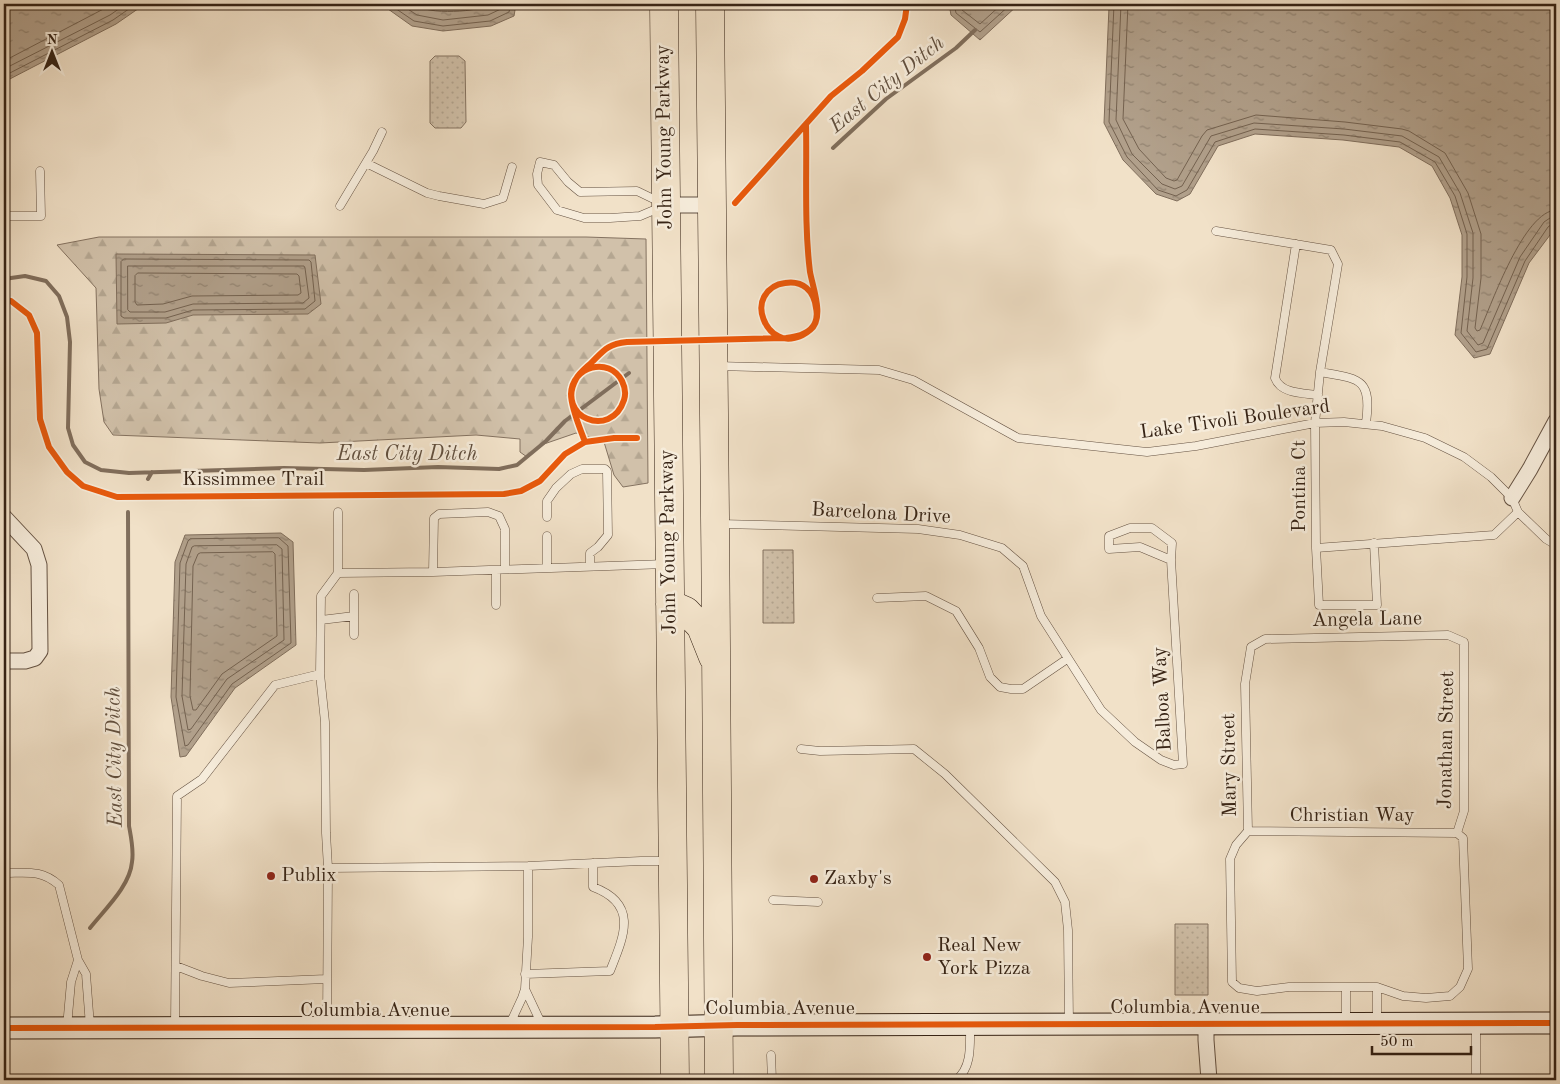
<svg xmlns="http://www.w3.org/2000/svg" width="1560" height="1084" font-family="'Old Standard TT',serif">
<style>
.forest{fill:url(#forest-firs);stroke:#847260}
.park{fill:url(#park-dots);stroke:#847260}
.water{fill:url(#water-ripples);stroke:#806e5c}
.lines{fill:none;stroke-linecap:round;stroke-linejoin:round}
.shore{stroke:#746250;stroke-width:1}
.stream{stroke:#806e5c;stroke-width:4}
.lane-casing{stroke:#655242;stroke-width:9}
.street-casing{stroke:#655242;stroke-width:17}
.secondary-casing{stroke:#362315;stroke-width:23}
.highway-casing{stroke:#362315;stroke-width:29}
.lane{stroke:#f6ecdb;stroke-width:8}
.street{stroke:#f6ecdb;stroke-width:15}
.secondary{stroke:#f6ecdb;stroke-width:21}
.highway{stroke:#f1e1c8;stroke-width:28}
.cycleway-casing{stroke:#f6ecdb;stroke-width:9}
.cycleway{stroke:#e8590c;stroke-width:6}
.poi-dot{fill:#8f2418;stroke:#f6ecdb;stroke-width:2}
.labels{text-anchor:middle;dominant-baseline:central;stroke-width:5;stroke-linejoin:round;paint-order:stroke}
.street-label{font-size:20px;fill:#362315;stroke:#f6ecdb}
.poi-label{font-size:20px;fill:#362315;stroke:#f6ecdb;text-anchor:start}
.water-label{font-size:21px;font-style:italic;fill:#614f3e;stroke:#f6ecdb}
</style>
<defs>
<pattern id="forest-firs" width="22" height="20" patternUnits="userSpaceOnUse" patternTransform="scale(1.25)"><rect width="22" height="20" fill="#d1c1aa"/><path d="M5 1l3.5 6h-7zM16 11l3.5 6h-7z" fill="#b4a691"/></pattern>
<pattern id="park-dots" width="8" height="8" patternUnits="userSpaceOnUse" patternTransform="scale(1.25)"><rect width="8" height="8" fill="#d1c1aa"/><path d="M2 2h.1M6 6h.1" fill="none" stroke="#b4a691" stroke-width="1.8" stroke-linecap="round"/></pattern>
<pattern id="water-ripples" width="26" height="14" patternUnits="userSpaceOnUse" patternTransform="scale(1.25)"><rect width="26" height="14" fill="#b1a08b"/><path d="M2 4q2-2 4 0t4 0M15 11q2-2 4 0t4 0" fill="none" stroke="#918270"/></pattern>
</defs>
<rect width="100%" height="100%" fill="#f1e1c8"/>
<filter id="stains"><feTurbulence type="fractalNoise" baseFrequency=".004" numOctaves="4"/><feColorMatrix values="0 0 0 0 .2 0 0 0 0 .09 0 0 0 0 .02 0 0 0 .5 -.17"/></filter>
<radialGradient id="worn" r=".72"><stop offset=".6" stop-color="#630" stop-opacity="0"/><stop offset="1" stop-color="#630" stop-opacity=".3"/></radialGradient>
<!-- forest -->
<path class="forest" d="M 99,237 L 586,237 L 646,239 L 648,483 L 623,487 L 614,475 L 604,442 L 576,433 L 544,444 L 527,457 L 520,452 L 520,439 L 476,435 L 320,443 L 113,435 L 104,422 L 99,389 L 96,288 L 57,245 Z"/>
<!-- park -->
<path class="park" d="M 435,56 L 459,56 L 465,61 L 466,122 L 461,128 L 435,128 L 430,123 L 430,61 Z
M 763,550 L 793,550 L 794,623 L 763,623 Z
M 1175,924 L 1208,924 L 1208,995 L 1175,995 Z"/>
<!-- water -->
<path class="water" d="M 4,4 L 145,4 L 116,24 L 4,82 Z
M 381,4 L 516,4 L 514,16 L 491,26 L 443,31 L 412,26 Z
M 949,4 L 1019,4 L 980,40 L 951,15 Z
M 1111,4 L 1556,4 L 1556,227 L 1529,263 L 1490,354 L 1474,358 L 1455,335 L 1462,277 L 1462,235 L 1450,198 L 1432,166 L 1399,147 L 1343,140 L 1255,134 L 1218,146 L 1190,194 L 1177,201 L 1156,194 L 1123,160 L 1104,123 L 1109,7 Z
M 116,254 L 315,255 L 321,304 L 308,314 L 193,315 L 166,323 L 117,324 Z
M 281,533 L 293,542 L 296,645 L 235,688 L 186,756 L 180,757 L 171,697 L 175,562 L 185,535 Z"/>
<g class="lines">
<!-- shore -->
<path class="shore" d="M 389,4 L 414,21 L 443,26 L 490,21 L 509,12 L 511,4
M 400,4 L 417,15 L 443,20 L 488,15 L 503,8 L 505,4
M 413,4 C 430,16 476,12 495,4
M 954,4 L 956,13 L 980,32 L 1011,4
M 960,4 L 962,10 L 980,24 L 1002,4
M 1114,4 L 1109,122 L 1127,157 L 1158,190 L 1176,196 L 1187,190 L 1215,142 L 1255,129 L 1344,135 L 1400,142 L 1435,162 L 1455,196 L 1467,234 L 1467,277 L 1461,333 L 1476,352 L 1487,349 L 1525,261 L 1548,227 L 1552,224 L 1556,224
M 1121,4 L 1116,120 L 1132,154 L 1162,184 L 1175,189 L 1182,186 L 1211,136 L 1254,123 L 1344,129 L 1402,136 L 1439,157 L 1460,193 L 1473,233 L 1473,278 L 1467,331 L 1478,345 L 1483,343 L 1520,257 L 1544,222 L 1550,218 L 1556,217
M 1128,4 L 1123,119 L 1139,149 L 1166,178 L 1174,181 L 1177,180 L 1202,136 L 1207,130 L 1256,115 L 1345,122 L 1402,129 L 1409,131 L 1445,153 L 1468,193 L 1481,234 L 1481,278 L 1475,328 L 1477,331 L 1480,330 C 1492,303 1524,211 1556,210
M 4,61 L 113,4
M 4,69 L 110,15 L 126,4
M 4,76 L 113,20 L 136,4
M 124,259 L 309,260 L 311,262 L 315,301 L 305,309 L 193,310 L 166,318 L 124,318 L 121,316 L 121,262 Z
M 128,266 L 304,266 L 305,268 L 309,298 L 303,303 L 193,304 L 165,312 L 130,312 L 128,310 Z
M 138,273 L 297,274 L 299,276 L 301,293 L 298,295 L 192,296 L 163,304 L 137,305 L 135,302 L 135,276 Z
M 279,538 L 288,546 L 291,643 L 232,684 L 188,745 L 185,746 L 176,697 L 180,563 L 188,541 L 190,539 Z
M 277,545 L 282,549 L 284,640 L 227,679 L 191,729 L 188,730 L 182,696 L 186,564 L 192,547 L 194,546 Z
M 273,552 L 275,554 L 277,636 L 222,674 L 196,710 L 193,710 L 190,696 L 193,566 L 198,554 L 200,553 Z"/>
<!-- stream -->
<path class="stream" d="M 833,148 L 886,99 L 956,48 L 975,30
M 4,279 L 25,276 L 46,281 L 59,296 L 67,317 L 70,342 L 68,428 L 73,445 L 85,462 L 101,470 L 129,473 L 284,468 L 364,470 L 438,467 L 499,469 L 517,465 L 546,441 L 565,421 L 629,373
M 148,479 L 152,472
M 90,928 C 105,909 130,886 132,862 C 134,850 131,837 129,826 L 128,512"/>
<defs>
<path id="lane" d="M 540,162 L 554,165 L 568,182 L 580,192 L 637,191 L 666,205 L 640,216 L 610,218 L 584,218 L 557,210 L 538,185 L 537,174 Z
M 366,163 L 427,193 L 439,196 L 484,204 L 503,198 L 512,167
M 340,206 L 373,151 L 382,132
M 4,216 L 41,216 L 40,171
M 1216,231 L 1331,250 L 1338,264 L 1320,372 L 1315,423 L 1316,548 L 1319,605 L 1377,605 L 1374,543
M 1296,244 L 1275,378 C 1281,394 1303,393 1318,395
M 717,366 L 879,370 L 913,380 L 1018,438 L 1147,452 L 1196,446 L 1315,423 L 1344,422 L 1382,426 L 1425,438 L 1464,457 L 1491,477 L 1512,498 L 1518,512 L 1546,539 L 1556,545
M 1320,372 C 1360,379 1372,378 1366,423
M 338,512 L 338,573
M 547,517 L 547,501 L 556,488 L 571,474 L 582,469 L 605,469 L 607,471 L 608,535 L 598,547 L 590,553 L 590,566
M 720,524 L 918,529 L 960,535 L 1002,548 L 1023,566 L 1041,616 L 1101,710 L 1135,742 L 1161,760 L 1174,765 L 1183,764 L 1171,560 L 1172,543 L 1152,528 L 1130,528 L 1109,536 L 1109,549 L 1140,547 L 1171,560
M 547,536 L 547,568
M 1316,548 L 1494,535 L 1518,512
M 496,570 L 496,605
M 433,572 L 434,518 L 439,514 L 488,512 L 499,516 L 505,529 L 505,569
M 354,594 L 354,635
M 877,598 L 926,596 L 956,611 L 979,648 L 990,677 L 1000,687 L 1011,689 L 1023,689 L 1067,659
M 321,620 L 354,616
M 1448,635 L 1464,642 L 1464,811 L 1457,833 L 1463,838 L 1468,969 L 1460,987 L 1450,996 L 1426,998 L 1403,996 L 1377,987 L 1289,987 L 1257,991 L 1239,988 L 1232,982 L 1230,859 L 1236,845 L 1248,831 L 1245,684 L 1251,647 L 1265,639 Z
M 801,749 L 820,751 L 914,749 L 945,774 L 1055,882 L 1065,902 L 1068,930 L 1069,1023
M 1248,831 L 1457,833
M 328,868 L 528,866 L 641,861 L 668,861
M 4,873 C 26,873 41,869 59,885 L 78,960 L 86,974 L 90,1026
M 773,900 L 818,902
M 176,966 L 202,976 L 229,983 L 326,979
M 525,974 L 610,971 C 624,936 639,904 593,887 L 593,863
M 525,989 L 542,1025
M 1377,1021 L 1377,987
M 1346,1023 L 1346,987
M 175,1026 L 177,796 L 202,779 L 275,685 L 320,674
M 509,1026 L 522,998 L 525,989 L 528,937 L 528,866
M 67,1027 L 71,982 L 78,960
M 327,1027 L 328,868 L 326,833 L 325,722 L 320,674 L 321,596 L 338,573 L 433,572 L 666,564
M 771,1055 L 772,1080
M 956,1080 C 972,1068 970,1045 970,1027
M 1476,1080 L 1476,1025"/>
<path id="street" d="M 666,205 L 712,205
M 1512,498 L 1530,469 L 1556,421
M 4,517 L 34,549 L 39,565 L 40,651 L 35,658 L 25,661 L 4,661
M 1206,1024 L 1206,1040 L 1209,1080"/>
<path id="secondary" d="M 4,1028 L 655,1027 L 737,1025 L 1556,1023"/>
<path id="highway" d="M 664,4 L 675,1080
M 710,4 C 713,363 718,721 719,1080
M 670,604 L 686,611 L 701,627 L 713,657"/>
</defs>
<!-- lane casing -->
<use href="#lane" class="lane-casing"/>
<!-- street casing -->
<use href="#street" class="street-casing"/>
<!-- secondary casing -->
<use href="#secondary" class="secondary-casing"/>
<!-- highway casing -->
<use href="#highway" class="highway-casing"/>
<!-- lane -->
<use href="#lane" class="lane"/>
<!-- street -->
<use href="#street" class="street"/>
<!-- secondary -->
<use href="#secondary" class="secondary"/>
<!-- highway -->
<use href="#highway" class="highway"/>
<defs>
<path id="cycleway" d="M 735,203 L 831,96 L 862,71 L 898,37 L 905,19 L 907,4
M 4,300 L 11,301 L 29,315 L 37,333 L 40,419 L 49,447 L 67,472 L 83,486 L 117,497 L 504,494 L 521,491 L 540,481 L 565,454 L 585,442 L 614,438 L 637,438
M 585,442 C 580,428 571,408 571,394 C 572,366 609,356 622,381 C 625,387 626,394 624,400 C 611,440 555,417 576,379 C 579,373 587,367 592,362 C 604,350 608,344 627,342 L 786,338 C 796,337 810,334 815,323 C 817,318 817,312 816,308 C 814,291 803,280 785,283 C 776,284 769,288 764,297 C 757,310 765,330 778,336 C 788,342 802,337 810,330 C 825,319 813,288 810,272 C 804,224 807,173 806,124
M 4,1028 L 655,1027 L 737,1025 L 1556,1023"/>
</defs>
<!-- cycleway casing -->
<use href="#cycleway" class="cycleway-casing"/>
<!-- cycleway -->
<use href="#cycleway" class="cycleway"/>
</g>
<!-- markers -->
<g class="poi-dot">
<circle cx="271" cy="876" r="5"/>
<circle cx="814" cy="879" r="5"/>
<circle cx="927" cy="957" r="5"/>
</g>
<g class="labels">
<!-- street labels -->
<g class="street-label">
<text transform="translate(665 137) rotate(-91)">John Young Parkway</text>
<text transform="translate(1235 420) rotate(-8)">Lake Tivoli Boulevard</text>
<text x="253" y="480">Kissimmee Trail</text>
<text transform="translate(1300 486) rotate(-90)">Pontina Ct</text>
<text transform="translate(881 514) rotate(3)">Barcelona Drive</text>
<text transform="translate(669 542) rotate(-91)">John Young Parkway</text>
<text transform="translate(1367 620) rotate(-1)">Angela Lane</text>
<text transform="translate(1163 699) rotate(-93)">Balboa Way</text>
<text transform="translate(1447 740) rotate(-89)">Jonathan Street</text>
<text transform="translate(1230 765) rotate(-91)">Mary Street</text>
<text x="1352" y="816">Christian Way</text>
<text x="1185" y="1008">Columbia Avenue</text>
<text x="780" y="1009">Columbia Avenue</text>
<text x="375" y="1011">Columbia Avenue</text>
</g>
<!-- poi labels -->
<g class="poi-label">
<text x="281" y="876">Publix</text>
<text x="824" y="879">Zaxby's</text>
<text x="937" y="946">Real New<tspan x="937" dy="23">York Pizza</tspan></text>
</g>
<!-- water labels -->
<g class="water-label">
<text transform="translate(887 85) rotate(-39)">East City Ditch</text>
<text x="407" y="454">East City Ditch</text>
<text transform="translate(115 757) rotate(-91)">East City Ditch</text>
</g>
</g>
<!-- margin -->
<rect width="1560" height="1084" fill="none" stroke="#f1e1c8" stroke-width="20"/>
<rect x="5" y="5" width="1550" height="1074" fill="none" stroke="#362315" stroke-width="2.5"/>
<rect x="10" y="10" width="1540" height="1064" fill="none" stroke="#362315"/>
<!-- north arrow -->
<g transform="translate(52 52)" stroke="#f6ecdb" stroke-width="4" paint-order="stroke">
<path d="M0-4L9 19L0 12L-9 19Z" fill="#362315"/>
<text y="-8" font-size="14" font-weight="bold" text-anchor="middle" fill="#362315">N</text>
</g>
<!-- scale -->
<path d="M1372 1046v8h99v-8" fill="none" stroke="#362315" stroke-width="2.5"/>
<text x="1380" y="1046" font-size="15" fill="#362315" stroke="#f6ecdb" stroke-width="4" paint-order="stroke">50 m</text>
<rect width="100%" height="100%" filter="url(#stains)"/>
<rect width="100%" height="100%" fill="url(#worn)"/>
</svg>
